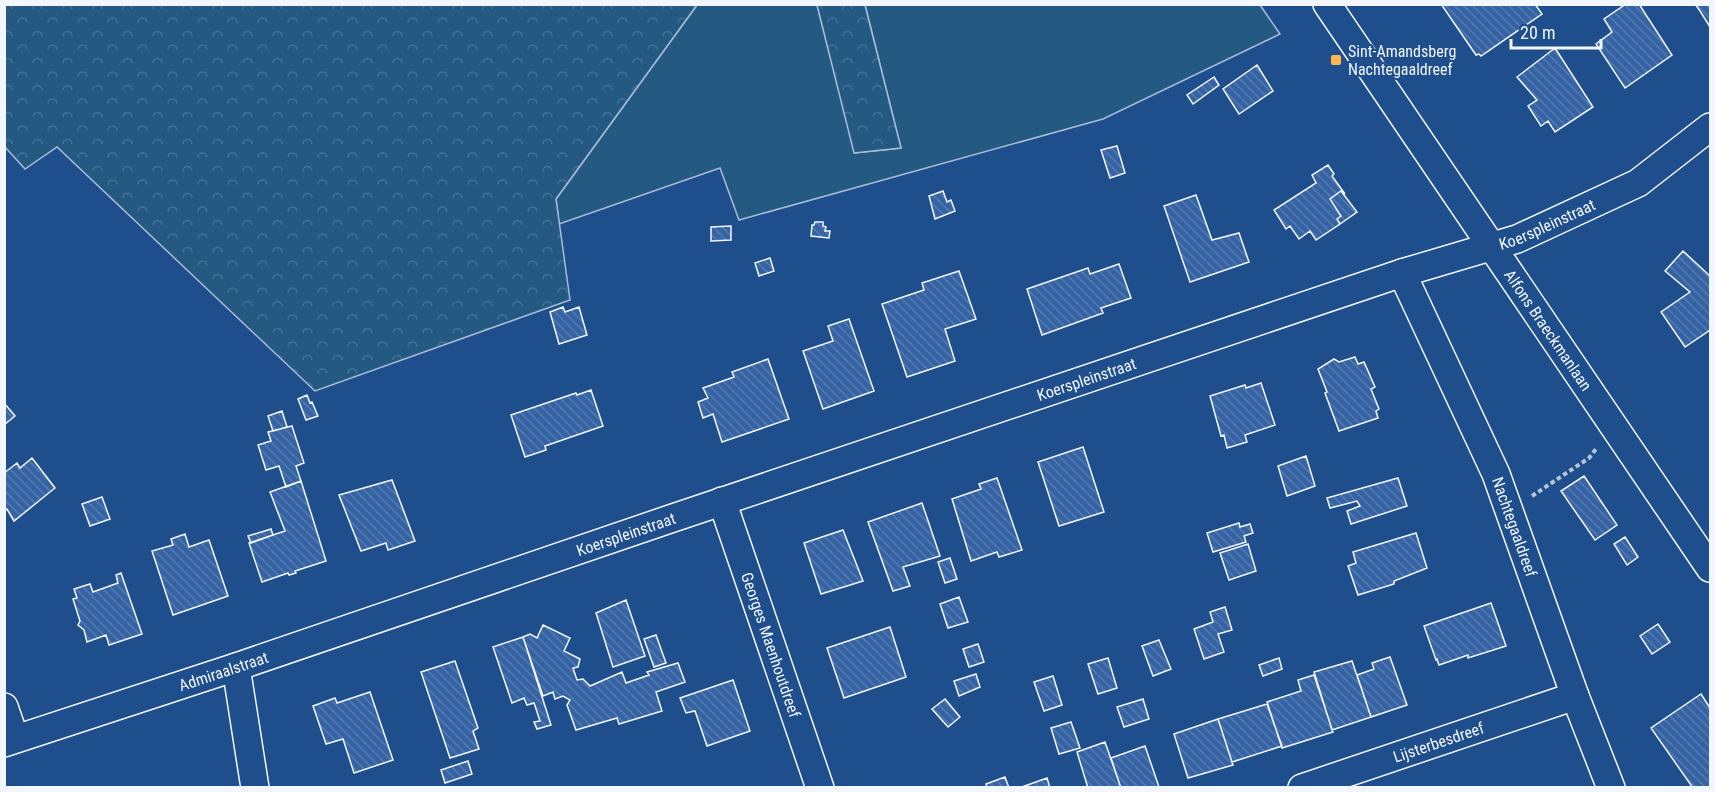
<svg xmlns="http://www.w3.org/2000/svg" width="1715" height="792" font-family="'Roboto Condensed',sans-serif">
<style>
.green{fill:#245a82;stroke:#a8bbd7;stroke-width:1.5}
.forest{fill:url(#forest-crowns);stroke:#a8bbd7;stroke-width:1.5}
.building{fill:url(#building-back-hatch);stroke:#f2f6ff;stroke-width:1.5}
.lines{fill:none;stroke-linecap:round;stroke-linejoin:round}
.street-casing{stroke:#f2f6ff;stroke-width:30}
.path{stroke:#b3c4dc;stroke-width:4;stroke-dasharray:4.5 3;stroke-linecap:butt}
.street{stroke:#1f4e8c;stroke-width:27}
.poi-dot{fill:#ffb74d;stroke:#1f4e8c;stroke-width:2}
.labels{text-anchor:middle;dominant-baseline:central;stroke-width:4.5;stroke-linejoin:round;paint-order:stroke}
.poi-label{font-size:16px;fill:#f2f6ff;stroke:#1f4e8c;text-anchor:start}
.street-label{font-size:16px;fill:#f2f6ff;stroke:#1f4e8c}
</style>
<defs>
<pattern id="forest-crowns" width="20" height="18" patternUnits="userSpaceOnUse" patternTransform="scale(1.5)"><rect width="20" height="18" fill="#245a82"/><path d="M2 6a3 3 0 1 1 6 0M12 15a3 3 0 1 1 6 0" fill="none" stroke="#447295"/></pattern>
<pattern id="building-back-hatch" width="6" height="6" patternUnits="userSpaceOnUse" patternTransform="scale(1.5)"><rect width="6" height="6" fill="#3563a3"/><path d="M-1 5l2 2M0 0l6 6M5-1l2 2" fill="none" stroke="#537ab1"/></pattern>
</defs>
<rect width="100%" height="100%" fill="#1f4e8c"/>
<!-- green -->
<path class="green" d="M 697,5 L 817,5 L 855,153 L 901,148 L 865,5 L 1260,5 L 1280,34 L 1103,119 L 739,220 L 720,168 L 559,224 L 556,199 Z"/>
<!-- forest -->
<path class="forest" d="M 5,4 L 697,4 L 697,5 L 556,199 L 570,300 L 315,391 L 57,147 L 25,169 L 5,147 Z
M 817,5 L 865,5 L 901,148 L 854,153 Z"/>
<!-- building -->
<path class="building" d="M 1441,4 L 1535,4 L 1542,14 L 1481,56 L 1479,54 L 1476,55 Z
M 1626,4 L 1639,4 L 1672,55 L 1625,88 L 1596,44 L 1612,32 L 1604,19 Z
M 1695,4 L 1710,4 L 1710,27 L 1700,11 Z
M 1555,48 L 1593,107 L 1555,132 L 1548,121 L 1541,126 L 1528,106 L 1537,100 L 1517,77 Z
M 1257,65 L 1273,91 L 1239,114 L 1223,89 Z
M 1214,77 L 1219,85 L 1193,104 L 1187,95 Z
M 1117,146 L 1125,173 L 1110,178 L 1101,150 Z
M 1328,165 L 1334,174 L 1332,176 L 1345,194 L 1341,191 L 1330,199 L 1341,216 L 1337,219 L 1340,224 L 1316,240 L 1310,231 L 1299,239 L 1290,226 L 1286,229 L 1274,210 L 1316,183 L 1312,175 Z
M 943,191 L 947,202 L 951,200 L 955,211 L 935,219 L 929,196 Z
M 1341,191 L 1357,212 L 1340,224 L 1337,219 L 1341,216 L 1330,199 Z
M 1196,195 L 1212,240 L 1239,233 L 1249,262 L 1190,282 L 1164,206 Z
M 815,222 L 823,222 L 823,226 L 826,227 L 825,231 L 830,231 L 829,238 L 811,236 L 812,225 L 814,225 Z
M 731,226 L 731,240 L 711,241 L 711,227 Z
M 1683,251 L 1710,276 L 1710,330 L 1685,347 L 1661,312 L 1690,292 L 1665,271 Z
M 770,258 L 774,271 L 759,276 L 755,263 Z
M 1119,264 L 1131,298 L 1101,308 L 1103,313 L 1042,335 L 1027,289 L 1088,268 L 1090,274 Z
M 959,271 L 976,319 L 945,329 L 955,361 L 907,377 L 882,304 L 924,290 L 922,283 Z
M 563,307 L 565,312 L 579,307 L 587,335 L 559,344 L 550,312 Z
M 849,319 L 874,391 L 823,409 L 803,351 L 833,341 L 828,326 Z
M 1355,357 L 1358,364 L 1364,362 L 1375,387 L 1371,389 L 1379,409 L 1376,411 L 1378,418 L 1339,431 L 1325,393 L 1327,392 L 1318,369 L 1334,359 L 1339,362 Z
M 768,359 L 789,419 L 722,442 L 713,414 L 703,418 L 698,402 L 708,398 L 703,388 L 734,377 L 732,372 Z
M 1261,383 L 1275,425 L 1245,435 L 1247,442 L 1227,448 L 1224,435 L 1221,436 L 1210,396 L 1245,385 L 1246,388 Z
M 591,390 L 603,426 L 545,446 L 546,450 L 525,457 L 511,415 L 576,393 L 577,395 Z
M 307,395 L 310,403 L 312,402 L 318,416 L 306,420 L 298,399 Z
M 4,403 L 15,416 L 4,425 Z
M 282,411 L 287,427 L 273,431 L 268,416 Z
M 292,426 L 304,463 L 296,466 L 301,481 L 286,487 L 279,466 L 266,470 L 258,445 L 271,441 L 268,432 Z
M 1083,447 L 1104,512 L 1059,526 L 1038,462 Z
M 1306,456 L 1315,486 L 1287,496 L 1278,466 Z
M 32,458 L 55,488 L 14,521 L 7,509 L 4,511 L 4,473 L 17,463 L 20,468 Z
M 1584,476 L 1617,525 L 1595,540 L 1561,491 Z
M 997,478 L 1022,550 L 999,557 L 997,552 L 971,561 L 952,499 L 981,489 L 979,484 Z
M 1398,478 L 1407,506 L 1351,524 L 1347,511 L 1360,506 L 1357,501 L 1330,508 L 1327,498 Z
M 392,480 L 415,541 L 388,550 L 386,543 L 361,551 L 339,495 Z
M 301,481 L 326,561 L 295,571 L 296,573 L 289,575 L 288,573 L 262,582 L 249,543 L 285,531 L 270,492 Z
M 102,497 L 110,519 L 90,526 L 82,504 Z
M 922,503 L 940,556 L 903,567 L 910,586 L 893,591 L 868,522 Z
M 1239,523 L 1240,527 L 1250,524 L 1253,533 L 1244,536 L 1246,542 L 1213,552 L 1207,533 Z
M 271,529 L 273,535 L 251,543 L 248,536 Z
M 843,530 L 863,581 L 821,594 L 804,543 Z
M 1416,533 L 1427,568 L 1394,581 L 1394,584 L 1358,595 L 1348,566 L 1356,563 L 1353,552 Z
M 185,534 L 189,547 L 209,540 L 228,596 L 173,615 L 152,551 L 173,545 L 171,539 Z
M 1625,537 L 1638,557 L 1627,565 L 1614,544 Z
M 1248,544 L 1256,571 L 1229,580 L 1220,553 Z
M 950,558 L 957,579 L 945,583 L 938,562 Z
M 121,573 L 142,634 L 109,645 L 106,635 L 87,642 L 84,630 L 78,625 L 80,621 L 73,599 L 77,598 L 74,589 L 90,584 L 93,592 L 118,583 L 116,575 Z
M 959,597 L 968,622 L 948,628 L 940,604 Z
M 626,600 L 645,656 L 613,667 L 596,613 Z
M 1491,603 L 1506,646 L 1468,658 L 1468,655 L 1439,665 L 1437,659 L 1436,660 L 1424,626 Z
M 1225,607 L 1232,630 L 1218,634 L 1224,652 L 1204,659 L 1194,629 L 1213,622 L 1210,612 Z
M 1658,624 L 1670,642 L 1652,654 L 1640,636 Z
M 543,625 L 570,638 L 564,651 L 580,659 L 578,667 L 573,668 L 577,680 L 583,679 L 590,686 L 622,672 L 626,683 L 649,675 L 647,672 L 678,663 L 685,682 L 656,692 L 662,711 L 619,724 L 617,718 L 576,730 L 567,705 L 570,700 L 563,696 L 555,699 L 553,692 L 543,696 L 523,637 L 530,634 L 537,638 Z
M 890,627 L 906,677 L 844,698 L 827,648 Z
M 656,635 L 666,663 L 654,667 L 644,639 Z
M 523,637 L 551,725 L 537,729 L 534,722 L 540,721 L 534,703 L 527,705 L 524,698 L 512,703 L 493,647 Z
M 1159,640 L 1171,669 L 1153,676 L 1142,646 Z
M 978,644 L 984,662 L 969,667 L 963,649 Z
M 1390,657 L 1407,705 L 1371,717 L 1357,675 L 1374,669 L 1372,663 Z
M 1108,658 L 1117,688 L 1098,694 L 1088,664 Z
M 1279,658 L 1282,669 L 1263,676 L 1259,665 Z
M 455,661 L 478,728 L 473,731 L 479,749 L 450,758 L 421,672 Z
M 1352,661 L 1371,717 L 1332,730 L 1314,672 Z
M 976,674 L 980,687 L 959,696 L 954,681 Z
M 1314,675 L 1333,732 L 1282,748 L 1267,702 L 1301,691 L 1298,680 Z
M 1053,676 L 1062,705 L 1044,711 L 1034,682 Z
M 733,680 L 750,731 L 707,746 L 695,711 L 686,713 L 680,698 Z
M 370,692 L 393,760 L 354,773 L 343,739 L 326,744 L 313,706 L 335,698 L 337,703 Z
M 1701,694 L 1710,708 L 1710,788 L 1693,788 L 1651,728 Z
M 945,699 L 960,717 L 948,727 L 932,709 Z
M 1143,699 L 1149,719 L 1124,727 L 1117,707 Z
M 1267,704 L 1282,746 L 1232,762 L 1218,719 Z
M 1218,719 L 1233,765 L 1188,778 L 1174,734 Z
M 1071,722 L 1080,748 L 1059,754 L 1051,728 Z
M 1105,742 L 1121,788 L 1088,788 L 1077,752 Z
M 1145,746 L 1159,787 L 1121,788 L 1111,758 Z
M 468,761 L 472,774 L 445,783 L 441,770 Z
M 1005,777 L 1009,788 L 987,788 L 986,784 Z
M 1047,778 L 1050,788 L 1019,788 Z"/>
<g class="lines">
<defs>
<g id="street">
<path id="s1" d="M 1327,4 L 1710,568"/>
<path id="s2" d="M 1402,273 L 1496,474 L 1575,696 L 1611,788"/>
<path id="s3" d="M 722,501 L 820,788"/>
<path d="M 236,667 L 255,788"/>
<path d="M 4,707 L 15,739"/>
<path id="s4" d="M 4,743 L 236,667 L 670,519 L 1402,273 L 1517,239 L 1638,183 L 1710,127"/>
<path id="s5" d="M 1302,788 L 1575,696"/>
</g>
</defs>
<!-- street casing -->
<use href="#street" class="street-casing"/>
<!-- path -->
<path class="path" d="M 1532,496 L 1589,458 L 1596,449"/>
<!-- street -->
<use href="#street" class="street"/>
</g>
<!-- markers -->
<rect class="poi-dot" x="1330" y="54" width="12" height="12" rx="3"/>
<g class="labels">
<!-- poi labels -->
<g class="poi-label">
<text x="1348" y="51">Sint-Amandsberg<tspan x="1348" dy="18">Nachtegaaldreef</tspan></text>
</g>
<!-- street labels -->
<g class="street-label">
<text stroke="none"><textPath href="#s4" startOffset="1628">Koerspleinstraat</textPath></text>
<text stroke="none"><textPath href="#s1" startOffset="394">Alfons Braeckmanlaan</textPath></text>
<text stroke="none"><textPath href="#s4" startOffset="1142">Koerspleinstraat</textPath></text>
<text stroke="none"><textPath href="#s2" startOffset="278">Nachtegaaldreef</textPath></text>
<text stroke="none"><textPath href="#s4" startOffset="656">Koerspleinstraat</textPath></text>
<text stroke="none"><textPath href="#s3" startOffset="152">Georges Maenhoutdreef</textPath></text>
<text stroke="none"><textPath href="#s4" startOffset="231">Admiraalstraat</textPath></text>
<text stroke="none"><textPath href="#s5" startOffset="144">Lijsterbesdreef</textPath></text>
</g>
</g>
<!-- border -->
<rect width="1715" height="792" fill="none" stroke="#f2f6ff" stroke-width="12"/>
<!-- scale -->
<path d="M1511 39v9h90v-9" fill="none" stroke="#f2f6ff" stroke-width="3"/>
<text x="1520" y="39" font-size="18" fill="#f2f6ff" stroke="#1f4e8c" stroke-width="4.5" paint-order="stroke">20 m</text>
</svg>
